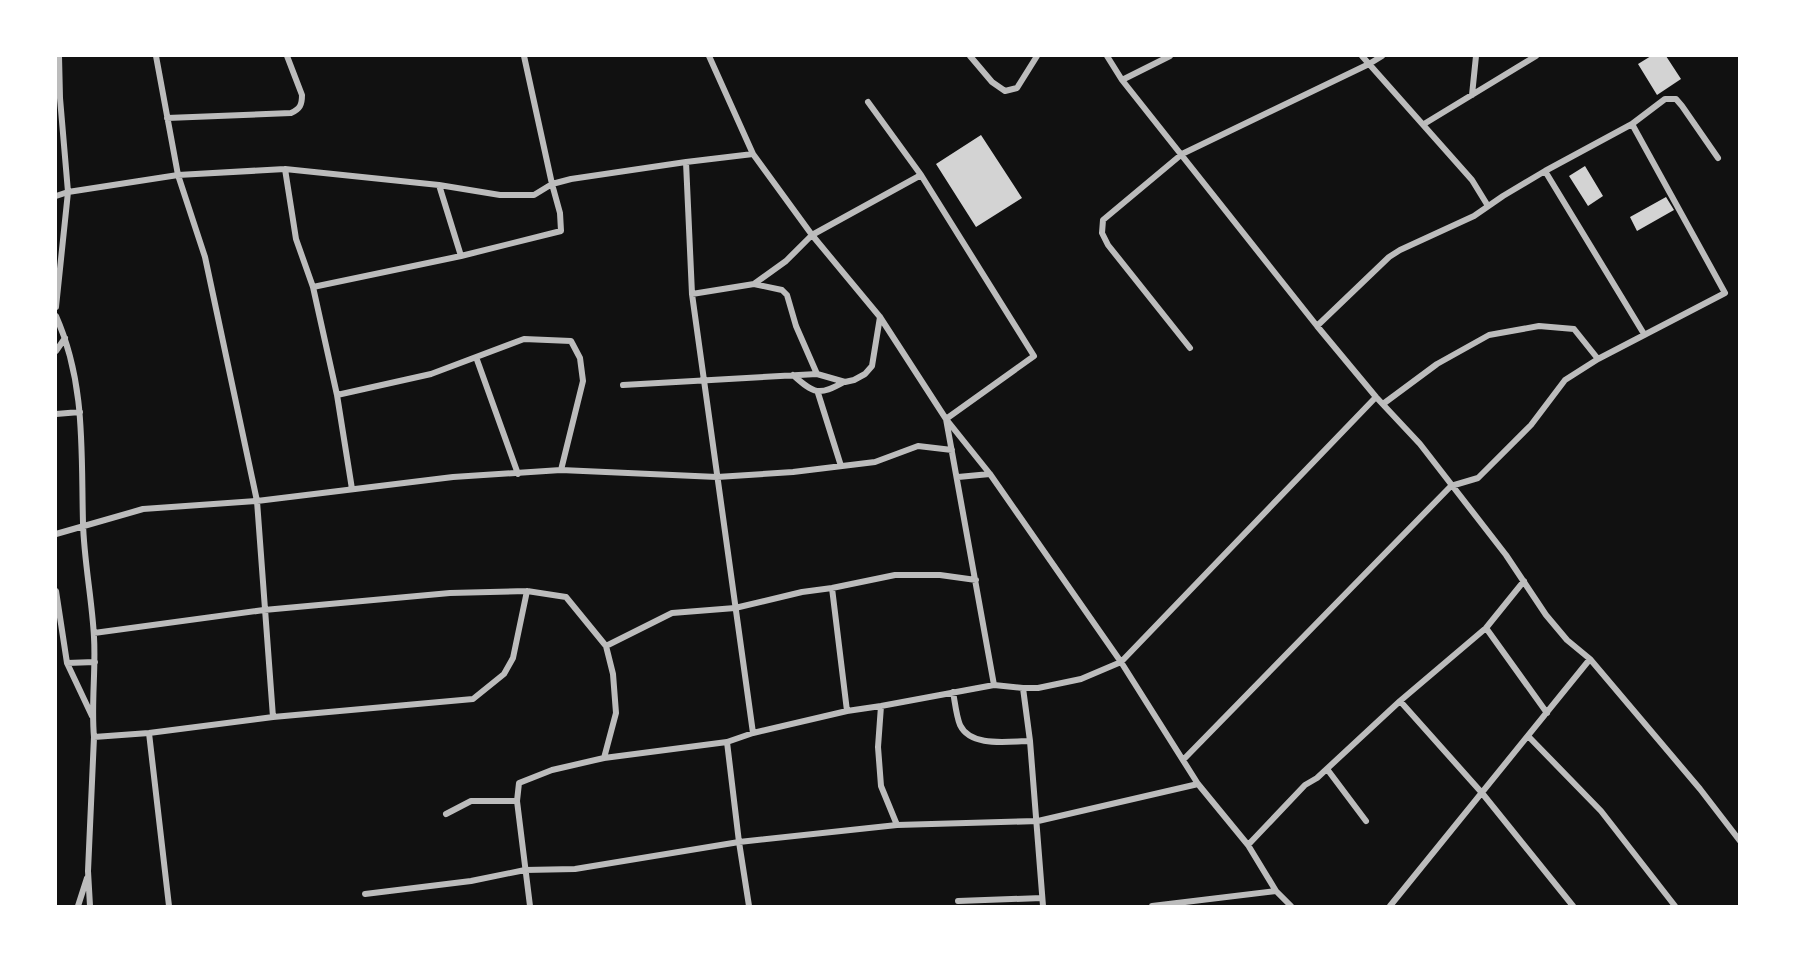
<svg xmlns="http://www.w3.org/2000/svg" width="1795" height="962" font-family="'Archivo Narrow',sans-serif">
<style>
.building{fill:#d3d3d3}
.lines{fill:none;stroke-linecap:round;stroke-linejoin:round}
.minor{stroke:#bcbcbc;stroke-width:6}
</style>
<rect width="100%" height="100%" fill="#111"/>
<!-- building -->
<path class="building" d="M 1651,56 L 1666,56 L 1681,79 L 1657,95 L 1638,64 Z
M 981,135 L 1022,198 L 976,227 L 936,164 Z
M 1585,166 L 1603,196 L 1588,206 L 1569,176 Z
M 1666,197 L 1674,210 L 1637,231 L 1630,217 Z"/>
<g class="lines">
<!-- minor -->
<path class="minor" d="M 156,56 L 178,175 L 205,257 L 257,501 L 273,717
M 709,56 L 753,154 L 812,235 L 880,317 L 946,419 L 990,474 L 1121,662 L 1198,784 L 1248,845 L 1276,891 L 1291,906
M 970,56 L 992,82 L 1005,91 L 1017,88 L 1037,56
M 1107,56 L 1122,80 L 1317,326 L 1376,397 L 1420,444 L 1506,555 L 1546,615 L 1567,640 L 1590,659 L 1700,789 L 1740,841
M 1362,56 L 1472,180 L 1488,206
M 1122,80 L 1170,56
M 1472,95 L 1476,56
M 868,102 L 921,175 L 1034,356 L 946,419 L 994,685
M 167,118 L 291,113 C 300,109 302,105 302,95 L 287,56
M 1424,124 L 1536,56
M 1632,124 L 1665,99 L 1676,99 L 1682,106 L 1718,158
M 686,162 L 692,294 L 753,733
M 285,169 L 296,239 L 313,287 L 337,395 L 352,489
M 1545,171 L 1644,334
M 439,185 L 461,256
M 56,196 L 68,192 L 178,175 L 285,169 L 439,185 L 500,195 L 534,195 L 552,184 L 571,179 L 686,162 L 753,154
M 754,284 L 782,290 L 787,295 L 796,326 L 817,374
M 313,287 L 461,256 L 561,231 L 560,213 L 552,184 L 524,56
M 692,294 L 754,284 L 786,261 L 812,235 L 921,175
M 56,307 L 68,192 L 60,98 L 59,56
M 56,316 C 86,384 81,451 83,523 C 84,561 92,599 94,637 C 96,670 91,704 94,737 L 88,871 L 90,906
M 1190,348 L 1108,245 L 1102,233 L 1103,220 L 1182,154 L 1369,64 L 1382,56
M 56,351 L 65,338
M 476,357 L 518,474
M 793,375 C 814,394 819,396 844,382
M 623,385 L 817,374 L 845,382 L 854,380 L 865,374 L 872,366 L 880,317
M 818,393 L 841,466
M 337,395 L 431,374 L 524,339 L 571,341 L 580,358 L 583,381 L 561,470
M 1383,404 L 1437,364 L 1489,335 L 1539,326 L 1574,329 L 1598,359
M 56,414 L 80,412
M 958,477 L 990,474
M 56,534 L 143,509 L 257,501 L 453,477 L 561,470 L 717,477 L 793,472 L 875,462 L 918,446 L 952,450
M 832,588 L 847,711
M 56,591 L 67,663 L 92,716
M 1486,628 L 1547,713
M 94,633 L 264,610 L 450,593 L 527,591 L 566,597 L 606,646 L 613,674 L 616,713 L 604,758
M 606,646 L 672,613 L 735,608 L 802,592 L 832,588 L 895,575 L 940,575 L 976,580
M 67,663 L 95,662
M 1023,688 L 1030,741 L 1043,906
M 953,692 C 955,702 956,715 960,725 C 971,748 1009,741 1030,741
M 1400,701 L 1482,793 L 1573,906
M 881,706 L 878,747 L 881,786 L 897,825
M 149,733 L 169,906
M 1528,736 L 1601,811 L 1675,906
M 94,737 L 149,733 L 273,717 L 473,699 L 504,674 L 513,658 L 527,591
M 727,742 L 739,842 L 749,906
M 1183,760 L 1451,486 L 1478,478 L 1531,425 L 1565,380 L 1598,359 L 1725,293 L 1632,124 L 1545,171 L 1503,196 L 1474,216 L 1400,250 L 1389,257 L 1317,326
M 1327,769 L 1366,821
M 446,814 L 471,801 L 517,801
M 1248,845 L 1305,785 L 1317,778 L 1400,701 L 1486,628 L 1524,581
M 365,894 L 471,881 L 525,870 L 575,869 L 739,842 L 897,825 L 1038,821 L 1198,784
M 958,901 L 1042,898
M 78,906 L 87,878
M 530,906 L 517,801 L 519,783 L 552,770 L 604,758 L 727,742 L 753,733 L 847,711 L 881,706 L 994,685 L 1023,688 L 1038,688 L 1081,679 L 1121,662 L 1376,397
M 1152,906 L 1276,891
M 1390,906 L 1590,659"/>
</g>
<!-- border -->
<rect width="1795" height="962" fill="none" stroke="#ffffff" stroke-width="114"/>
</svg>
